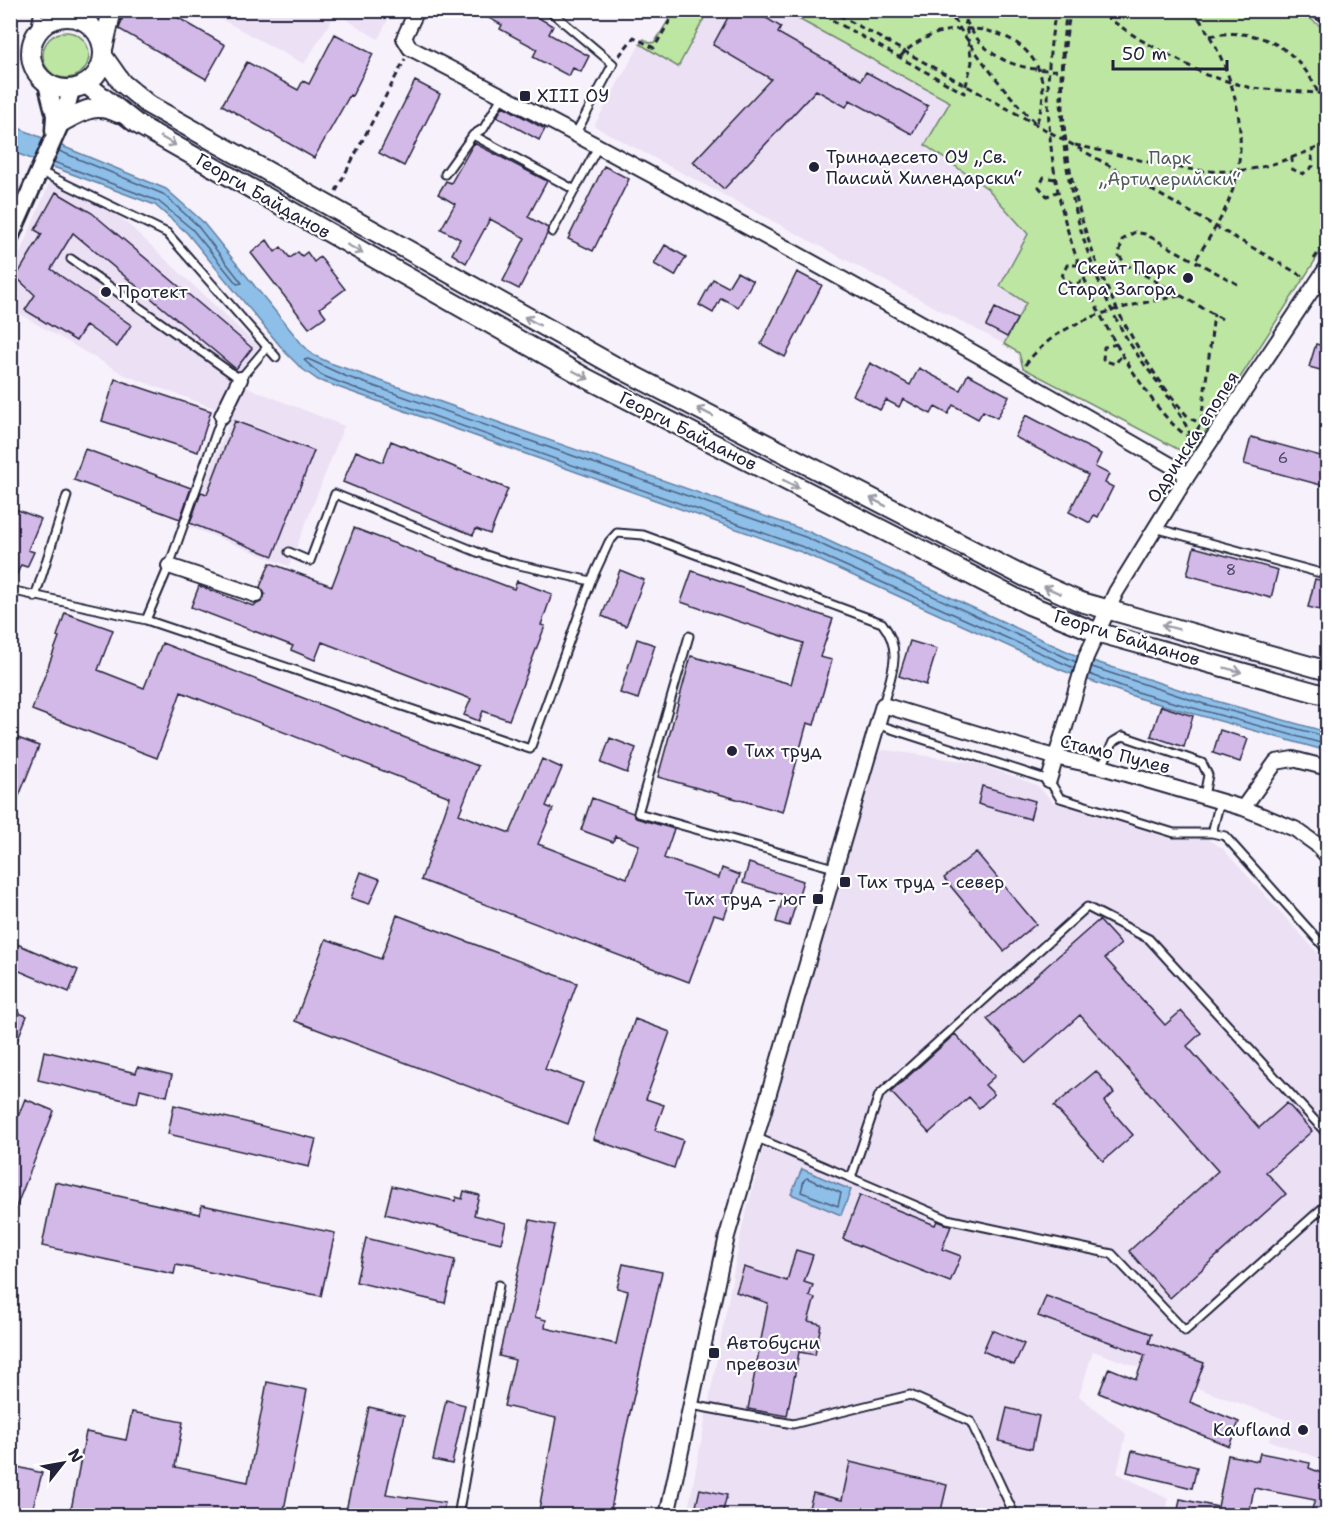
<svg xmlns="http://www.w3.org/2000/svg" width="1338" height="1526" font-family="'Shantell Sans',sans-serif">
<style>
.built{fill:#ece0f4}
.green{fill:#bce6a2;stroke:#6f846e;stroke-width:1.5}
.water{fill:#8dbfe9;stroke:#6280a3;stroke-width:1.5}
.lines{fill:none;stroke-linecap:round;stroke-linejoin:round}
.shore{stroke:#4d6181;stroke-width:1.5}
.building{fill:#d3b9e7;stroke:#22223b;stroke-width:1.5}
.service-casing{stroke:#22223b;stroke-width:11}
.minor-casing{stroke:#22223b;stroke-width:18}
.tertiary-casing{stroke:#22223b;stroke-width:21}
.secondary-casing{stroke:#22223b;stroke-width:22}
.path{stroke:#22223b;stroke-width:3;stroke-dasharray:6 4.5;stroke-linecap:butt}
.service{stroke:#fff;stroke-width:7}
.minor{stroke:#fff;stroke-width:14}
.tertiary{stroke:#fff;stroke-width:16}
.secondary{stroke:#fff;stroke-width:18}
.oneway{stroke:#9c9ca7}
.poi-dot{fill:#22223b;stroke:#fff;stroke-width:2}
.labels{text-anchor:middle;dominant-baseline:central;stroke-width:4.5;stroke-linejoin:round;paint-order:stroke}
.number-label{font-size:15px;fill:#4e4866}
.poi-label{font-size:18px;fill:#22223b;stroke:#fff;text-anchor:start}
.park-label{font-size:18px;fill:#505d5a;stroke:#fff}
.street-label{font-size:18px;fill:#22223b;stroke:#fff}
</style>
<rect width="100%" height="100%" fill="#f6f1fa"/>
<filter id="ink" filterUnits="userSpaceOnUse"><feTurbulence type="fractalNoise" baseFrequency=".0167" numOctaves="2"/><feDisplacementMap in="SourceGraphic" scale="12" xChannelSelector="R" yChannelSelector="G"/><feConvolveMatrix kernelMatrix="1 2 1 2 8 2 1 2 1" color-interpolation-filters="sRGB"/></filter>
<g filter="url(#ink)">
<!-- built -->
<path class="built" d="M 206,11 L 392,11 L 378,39 L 336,13 L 304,64 Z
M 708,11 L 784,11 L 951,102 L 926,145 L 988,189 L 1028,234 L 1000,286 L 1026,303 L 1004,344 L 594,126 L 640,44 L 678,67 Z
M 54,172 L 99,197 L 259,347 L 234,377 L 220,410 L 125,375 L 11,309 L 11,275 Z
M 244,386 L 344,426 L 289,566 L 188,526 Z
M 884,750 L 976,763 L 1037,785 L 1053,802 L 1172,839 L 1208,839 L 1222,848 L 1327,963 L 1327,1461 L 1268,1440 L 1287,1420 L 1093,1351 L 1079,1396 L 1126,1434 L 1117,1473 L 1168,1499 L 1167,1515 L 687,1516 L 742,1228 L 867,762 L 874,753 Z"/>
<!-- green -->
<path class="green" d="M 1298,10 L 1327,31 L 1327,242 L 1193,451 L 1185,453 L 1023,368 L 1019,353 L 1004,344 L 1026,303 L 1000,286 L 1028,234 L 988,189 L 925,145 L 950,102 L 784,11 Z
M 674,11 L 708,11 L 678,67 L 640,44 L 644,39 L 650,43 L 655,42 Z
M43 55a23 23 0 1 1 46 0a23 23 0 1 1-46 0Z"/>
<!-- water -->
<path class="water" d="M 11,125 L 166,189 L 201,220 L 301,343 L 313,355 L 330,363 L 807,531 L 1075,655 L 1205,698 L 1327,732 L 1327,751 L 1141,699 L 1061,670 L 801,552 L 318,380 L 301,368 L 286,353 L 187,233 L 155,205 L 13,152 L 11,151 Z
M 802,1169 L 851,1190 L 841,1215 L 791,1194 Z"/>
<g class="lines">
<!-- shore -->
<path class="shore" d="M 54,162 L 158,201 L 192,229 L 237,284 L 242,283 L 196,224 L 163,194 L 59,151
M 1092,667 L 1204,704 L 1328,737
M 1074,668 L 803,547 L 341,383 L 321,375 L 304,360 L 308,359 L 345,376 L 805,537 L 1076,662
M 1089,674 L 1143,694 L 1328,745
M 807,1178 L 841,1193 L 838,1206 L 801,1192 L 804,1180 Z"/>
</g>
<!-- building -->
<path class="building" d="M 125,10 L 165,10 L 225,45 L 206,79 L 119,29 Z
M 474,10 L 525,10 L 553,26 L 549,34 L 589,56 L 581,72 L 573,68 L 569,76 L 533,57 L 537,49 L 500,29 L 502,25 Z
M 732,10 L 753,10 L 781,27 L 778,33 L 861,80 L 866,72 L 928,106 L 912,134 L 850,100 L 846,107 L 816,90 L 724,189 L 693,162 L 771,79 L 713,45 Z
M 335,34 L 373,54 L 352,96 L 350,95 L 314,158 L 222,105 L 247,62 L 298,90 L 303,81 L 309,84 Z
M 415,81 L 440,94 L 404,166 L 379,153 Z
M 503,106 L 545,129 L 539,140 L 497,117 Z
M 474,143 L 547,181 L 528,217 L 548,228 L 547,234 L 519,289 L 503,281 L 525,238 L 490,219 L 466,263 L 452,254 L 460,239 L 441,229 L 455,204 L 438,194 L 446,181 L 451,183 Z
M 604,166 L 629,179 L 593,251 L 568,239 Z
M 56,192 L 92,213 L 252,348 L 236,369 L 73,233 L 51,269 L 131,325 L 117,347 L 86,325 L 76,341 L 25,310 L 35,295 L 16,277 L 42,234 L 35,230 Z
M 267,240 L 275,252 L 281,247 L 290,258 L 298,252 L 302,256 L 307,252 L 314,262 L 320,257 L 345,289 L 320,308 L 326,316 L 309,328 L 251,253 Z
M 665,245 L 686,257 L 675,276 L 654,264 Z
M 737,272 L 753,281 L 738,307 L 721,298 L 713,313 L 699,305 L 713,279 L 728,287 Z
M 797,272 L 822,285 L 785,357 L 761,344 Z
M 995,308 L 1017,319 L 1007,337 L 986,326 Z
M 1316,344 L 1328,347 L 1328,372 L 1309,367 Z
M 870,363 L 910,385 L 919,368 L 960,390 L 968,374 L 1009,396 L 997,418 L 983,411 L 978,419 L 953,405 L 948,414 L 935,407 L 931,414 L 903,399 L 899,407 L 886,400 L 880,410 L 853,395 Z
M 115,379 L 211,411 L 198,452 L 102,421 Z
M 1026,415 L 1101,454 L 1095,467 L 1109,474 L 1105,483 L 1113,487 L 1098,517 L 1094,515 L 1090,523 L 1069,512 L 1088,475 L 1015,437 Z
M 235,421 L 314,451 L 273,556 L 190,523 L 201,492 L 207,494 Z
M 1251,437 L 1328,458 L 1328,487 L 1244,464 Z
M 391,441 L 508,489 L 490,534 L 476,529 L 473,535 L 343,482 L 356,451 L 383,462 Z
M 85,449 L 191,488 L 180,519 L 74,480 Z
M 10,507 L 41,519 L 28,550 L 34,552 L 27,567 L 21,565 L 12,585 Z
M 354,528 L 514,589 L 517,581 L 552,594 L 541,625 L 545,626 L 509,720 L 483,711 L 479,721 L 464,715 L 471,699 L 322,642 L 315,660 L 291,650 L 293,646 L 191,607 L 199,586 L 253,606 L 261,602 L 265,594 L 260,587 L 270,563 L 332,586 Z
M 1194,547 L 1278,570 L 1271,598 L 1187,575 Z
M 620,570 L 644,580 L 626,626 L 602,616 Z
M 692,571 L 833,619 L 820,657 L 832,660 L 814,725 L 807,723 L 783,812 L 658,777 L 691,656 L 791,684 L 803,643 L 681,602 Z
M 1315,579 L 1328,582 L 1328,612 L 1308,607 Z
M 65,613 L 113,630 L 98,670 L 144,688 L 162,643 L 478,766 L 459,814 L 510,833 L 542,759 L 562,768 L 546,806 L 553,809 L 538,844 L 627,878 L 639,845 L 615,836 L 613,842 L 581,830 L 592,798 L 633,813 L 636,818 L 674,829 L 664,858 L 719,878 L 722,868 L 740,875 L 724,918 L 714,915 L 689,982 L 421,880 L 450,797 L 181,692 L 157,758 L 32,710 L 59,637 L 57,636 Z
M 637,639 L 655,645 L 638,699 L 620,693 Z
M 910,641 L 937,649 L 926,685 L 899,676 Z
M 1161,706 L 1193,716 L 1184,747 L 1151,736 Z
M 1220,730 L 1248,739 L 1240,762 L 1213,753 Z
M 10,735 L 39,746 L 11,816 L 10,816 Z
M 610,738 L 636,748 L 627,773 L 601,763 Z
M 982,786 L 1035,801 L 1030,819 L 978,804 Z
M 976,852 L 1036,924 L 1004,951 L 944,878 Z
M 749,863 L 803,881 L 789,926 L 776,922 L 784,895 L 743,883 Z
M 361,872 L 380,879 L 369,904 L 351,898 Z
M 397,915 L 577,983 L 545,1069 L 583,1083 L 568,1124 L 295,1021 L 326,939 L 381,959 Z
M 1099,920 L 1121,944 L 1105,958 L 1165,1025 L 1181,1011 L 1201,1033 L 1187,1046 L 1259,1128 L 1287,1103 L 1312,1131 L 1266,1172 L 1286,1194 L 1170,1298 L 1129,1251 L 1218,1171 L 1080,1015 L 1026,1063 L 987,1019 Z
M 10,941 L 78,970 L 69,992 L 10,967 Z
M 10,1010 L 27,1016 L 11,1056 L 10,1056 Z
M 635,1019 L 670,1032 L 646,1099 L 664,1105 L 655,1130 L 683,1140 L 674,1168 L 593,1139 Z
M 955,1034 L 995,1076 L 985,1085 L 994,1094 L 979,1108 L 969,1097 L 929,1133 L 891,1092 Z
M 44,1051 L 136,1073 L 138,1067 L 172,1075 L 167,1096 L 140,1089 L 137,1103 L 38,1080 Z
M 1096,1071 L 1114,1093 L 1104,1102 L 1133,1135 L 1103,1161 L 1054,1106 Z
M 25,1099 L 54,1111 L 11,1220 L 10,1137 Z
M 174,1105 L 316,1139 L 309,1167 L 168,1134 Z
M 55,1182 L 200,1214 L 202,1205 L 335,1233 L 321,1296 L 176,1265 L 174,1274 L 42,1246 Z
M 392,1186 L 455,1201 L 456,1197 L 462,1199 L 464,1191 L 479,1195 L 474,1215 L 506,1223 L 501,1243 L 385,1214 Z
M 860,1195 L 935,1225 L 937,1221 L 951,1226 L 942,1249 L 961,1256 L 950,1282 L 843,1239 Z
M 530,1220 L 555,1225 L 535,1317 L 546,1320 L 545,1328 L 616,1344 L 628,1291 L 617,1288 L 623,1264 L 662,1272 L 624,1439 L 610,1515 L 538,1515 L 556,1418 L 504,1406 L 515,1360 L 499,1356 Z
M 366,1238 L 455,1260 L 445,1303 L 356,1282 Z
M 796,1250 L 813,1255 L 804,1282 L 813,1285 L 809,1296 L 815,1298 L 808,1321 L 821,1324 L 815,1355 L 799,1352 L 787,1416 L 748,1409 L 768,1303 L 736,1292 L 744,1267 L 787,1281 Z
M 1046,1296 L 1152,1334 L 1149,1343 L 1204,1363 L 1190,1402 L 1239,1422 L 1229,1446 L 1099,1393 L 1109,1368 L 1136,1379 L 1145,1355 L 1038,1316 Z
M 992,1330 L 1024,1344 L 1014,1365 L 983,1351 Z
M 267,1382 L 307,1390 L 283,1515 L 70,1515 L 86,1432 L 126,1440 L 132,1412 L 183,1422 L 175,1467 L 248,1482 Z
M 446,1400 L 465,1405 L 452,1464 L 433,1460 Z
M 369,1407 L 404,1415 L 386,1494 L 445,1503 L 442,1515 L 345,1515 Z
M 1007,1408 L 1039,1416 L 1032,1449 L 999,1441 Z
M 1132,1451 L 1197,1467 L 1192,1488 L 1127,1472 Z
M 1260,1453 L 1310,1463 L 1309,1468 L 1324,1474 L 1328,1470 L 1328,1515 L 1310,1515 L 1315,1500 L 1254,1488 L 1249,1515 L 1177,1515 L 1180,1499 L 1218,1507 L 1228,1455 L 1258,1461 Z
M 850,1462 L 947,1485 L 940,1515 L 906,1515 L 879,1509 L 878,1515 L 807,1515 L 813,1493 L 842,1500 Z
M 10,1465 L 42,1473 L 31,1515 L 10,1511 Z
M 700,1489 L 727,1495 L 722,1515 L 694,1515 Z"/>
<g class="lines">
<defs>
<path id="service" d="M 54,10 L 61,17
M 549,10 L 613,64 L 576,133
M 34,36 L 39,10
M 473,135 L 575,190
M 39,171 L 167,233 L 276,357
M 445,174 L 473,135 L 484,128 L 503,95
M 552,232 L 599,145
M 71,259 L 240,379 L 268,346
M 1155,528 L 1328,575
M 289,552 L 310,561 L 335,494 L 477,552 L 510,563 L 591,581
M 10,590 L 146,620 L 530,749 L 591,581 L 609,542 L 617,533 L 643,535 L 882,623 C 904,651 891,674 883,705
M 35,597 L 67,496
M 146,620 L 169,566 L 222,416
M 689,636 L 638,813 L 834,868
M 876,724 L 1049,780 L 1060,798 L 1174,833 L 1212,833 L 1225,836 L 1328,951
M 1102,767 L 1113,742 L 1123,736 L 1202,763 L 1208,775 L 1204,796
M 1212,833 L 1220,801
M 755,1137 L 947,1219 L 1112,1254 L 1185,1331 L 1328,1203
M 851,1178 L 879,1095 L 1087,907 L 1149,939 L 1328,1135
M 691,1405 L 793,1424 L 910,1395 L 971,1422 L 1015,1516
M 458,1516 L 499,1285"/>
<path id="minor" d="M 417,10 L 404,38 L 410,48 C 674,183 932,327 1188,475
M 222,416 L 240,379
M 169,566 L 256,595
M 1049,780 L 1086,657 L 1116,592 L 1188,475 L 1328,266
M 1243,808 L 1276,762 L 1293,759 L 1328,768
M 667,1516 L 727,1236 L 883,705 L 1054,757 L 1102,767 L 1243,808 L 1295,829 L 1316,844 L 1328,857"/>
<path id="tertiary" d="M 1320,10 L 1328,15
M 47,84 L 55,115 L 54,131
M 10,237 L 65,113 L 71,90"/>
<path id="secondary" d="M31 53a36 36 0 1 1 72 0a36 36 0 1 1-72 0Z
M 103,49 L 112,10
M 103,56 L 122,83 L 149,105 L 615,366 L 1025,577 L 1081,602 L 1328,671
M 86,84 L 137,124 L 588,379 L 1029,605 L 1096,632 L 1328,696
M 62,122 C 82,111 96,102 118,113"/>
</defs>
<!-- service casing -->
<use href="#service" class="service-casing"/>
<!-- minor casing -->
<use href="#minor" class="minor-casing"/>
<!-- tertiary casing -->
<use href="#tertiary" class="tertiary-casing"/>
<!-- secondary casing -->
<use href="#secondary" class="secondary-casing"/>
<!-- path -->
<path class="path" d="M 814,10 L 964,93 L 972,62 L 965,20
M 830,10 L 1073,145 L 1304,277
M 962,10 C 977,56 1016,72 1061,70
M 1056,10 C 1032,136 1064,268 1134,373 C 1151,398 1168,426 1195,441
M 1067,10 C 1050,122 1069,233 1123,332 C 1143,368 1178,402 1192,439
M 1071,10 C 1040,150 1098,313 1189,418 L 1198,422 L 1206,421
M 1096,10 L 1139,39 L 1206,75 L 1251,88 L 1328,94
M 1193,10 C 1234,67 1256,138 1227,205 C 1219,224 1206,242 1195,261
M 1296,10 L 1307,18
M 1210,36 C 1257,26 1299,47 1318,93
M 619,56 L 634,37 L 654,48 L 676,10
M 900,57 C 951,0 1073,33 1036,124 C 1003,90 973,51 948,10
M 1075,145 C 1134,157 1196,180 1257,168 C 1281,163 1305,152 1328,144
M 1292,157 L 1292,169 L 1303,174 L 1313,166 L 1312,157 L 1306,153
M 1055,179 L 1044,177 L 1039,187 L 1047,196 L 1057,192
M 336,191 L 405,59
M 1314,259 L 1328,238
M 1079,265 L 1067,265 L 1062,276 L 1071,284 L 1079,283 L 1083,277
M 1222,319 L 1127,265 L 1119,256 L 1122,240 L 1135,232 L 1145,234 L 1241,286
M 1117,344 L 1104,347 L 1103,360 L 1115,364 L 1123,354
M 1025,365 C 1062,316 1122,307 1179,296
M 1192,440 L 1201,423 L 1214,314"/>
<!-- service -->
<use href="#service" class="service"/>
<!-- minor -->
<use href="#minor" class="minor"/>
<!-- tertiary -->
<use href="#tertiary" class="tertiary"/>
<!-- secondary -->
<use href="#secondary" class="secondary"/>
</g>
<!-- one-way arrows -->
<defs><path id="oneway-shaft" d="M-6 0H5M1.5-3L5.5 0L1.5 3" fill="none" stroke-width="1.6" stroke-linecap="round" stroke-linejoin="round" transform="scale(1.5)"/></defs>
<g class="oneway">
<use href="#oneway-shaft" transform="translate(168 141) rotate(30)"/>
<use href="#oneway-shaft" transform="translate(355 249) rotate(29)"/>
<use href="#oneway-shaft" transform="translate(532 321) rotate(-151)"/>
<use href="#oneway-shaft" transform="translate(581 375) rotate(28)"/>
<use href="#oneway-shaft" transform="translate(705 412) rotate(-153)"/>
<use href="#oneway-shaft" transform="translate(791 484) rotate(27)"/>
<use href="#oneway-shaft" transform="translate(878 502) rotate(-153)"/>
<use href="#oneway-shaft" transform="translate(1052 590) rotate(-156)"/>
<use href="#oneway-shaft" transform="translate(1170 627) rotate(-165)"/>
<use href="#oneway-shaft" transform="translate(1233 670) rotate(15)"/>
</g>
</g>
<!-- markers -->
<g class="poi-dot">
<rect x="519" y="90" width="12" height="12" rx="3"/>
<circle cx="814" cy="167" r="6"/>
<circle cx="1188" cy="278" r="6"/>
<circle cx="106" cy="292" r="6"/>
<circle cx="732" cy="751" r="6"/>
<rect x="839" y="876" width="12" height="12" rx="3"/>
<rect x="812" y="893" width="12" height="12" rx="3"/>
<rect x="708" y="1347" width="12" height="12" rx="3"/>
<circle cx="1303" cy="1430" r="6"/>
</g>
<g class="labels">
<!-- number labels -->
<g class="number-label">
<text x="1283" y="458">6</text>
<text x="1231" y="570">8</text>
</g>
<!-- poi labels -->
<g class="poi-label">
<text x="537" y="96">XIII ОУ</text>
<text x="826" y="157">Тринадесето ОУ „Св.<tspan x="826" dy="21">Паисий Хилендарски“</tspan></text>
<text x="1176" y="268" text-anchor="end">Скейт Парк<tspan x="1176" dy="21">Стара Загора</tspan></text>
<text x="118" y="292">Протект</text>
<text x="744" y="751">Тих труд</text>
<text x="857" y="882">Тих труд - север</text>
<text x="806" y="899" text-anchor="end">Тих труд - юг</text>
<text x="726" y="1343">Автобусни<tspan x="726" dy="21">превози</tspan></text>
<text x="1291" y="1430" text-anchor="end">Kaufland</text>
</g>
<!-- park labels -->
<g class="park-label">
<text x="1170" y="158">Парк<tspan x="1170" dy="21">„Артилерийски“</tspan></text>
</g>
<!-- street labels -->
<g class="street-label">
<text transform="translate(263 196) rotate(30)">Георги Байданов</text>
<text transform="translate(688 431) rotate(27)">Георги Байданов</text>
<text transform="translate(1193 437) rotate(-57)">Одринска епопея</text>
<text transform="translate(1127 638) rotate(17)">Георги Байданов</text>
<text transform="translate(1115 754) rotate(14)">Стамо Пулев</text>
</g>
</g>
<!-- margin -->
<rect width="1338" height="1526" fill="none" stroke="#fff" stroke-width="36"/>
<rect x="18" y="18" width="1302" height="1490" fill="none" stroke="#22223b" stroke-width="2" filter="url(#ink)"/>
<!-- north arrow -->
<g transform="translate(63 1463) rotate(59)" stroke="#ffffff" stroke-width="4.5" paint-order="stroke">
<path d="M0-4.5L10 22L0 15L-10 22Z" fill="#22223b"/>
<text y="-9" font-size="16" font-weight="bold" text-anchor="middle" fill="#22223b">N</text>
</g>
<!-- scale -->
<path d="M1113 60v9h114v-9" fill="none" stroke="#22223b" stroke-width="3"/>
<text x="1122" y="60" font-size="18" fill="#22223b" stroke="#ffffff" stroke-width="4.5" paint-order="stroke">50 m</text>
</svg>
